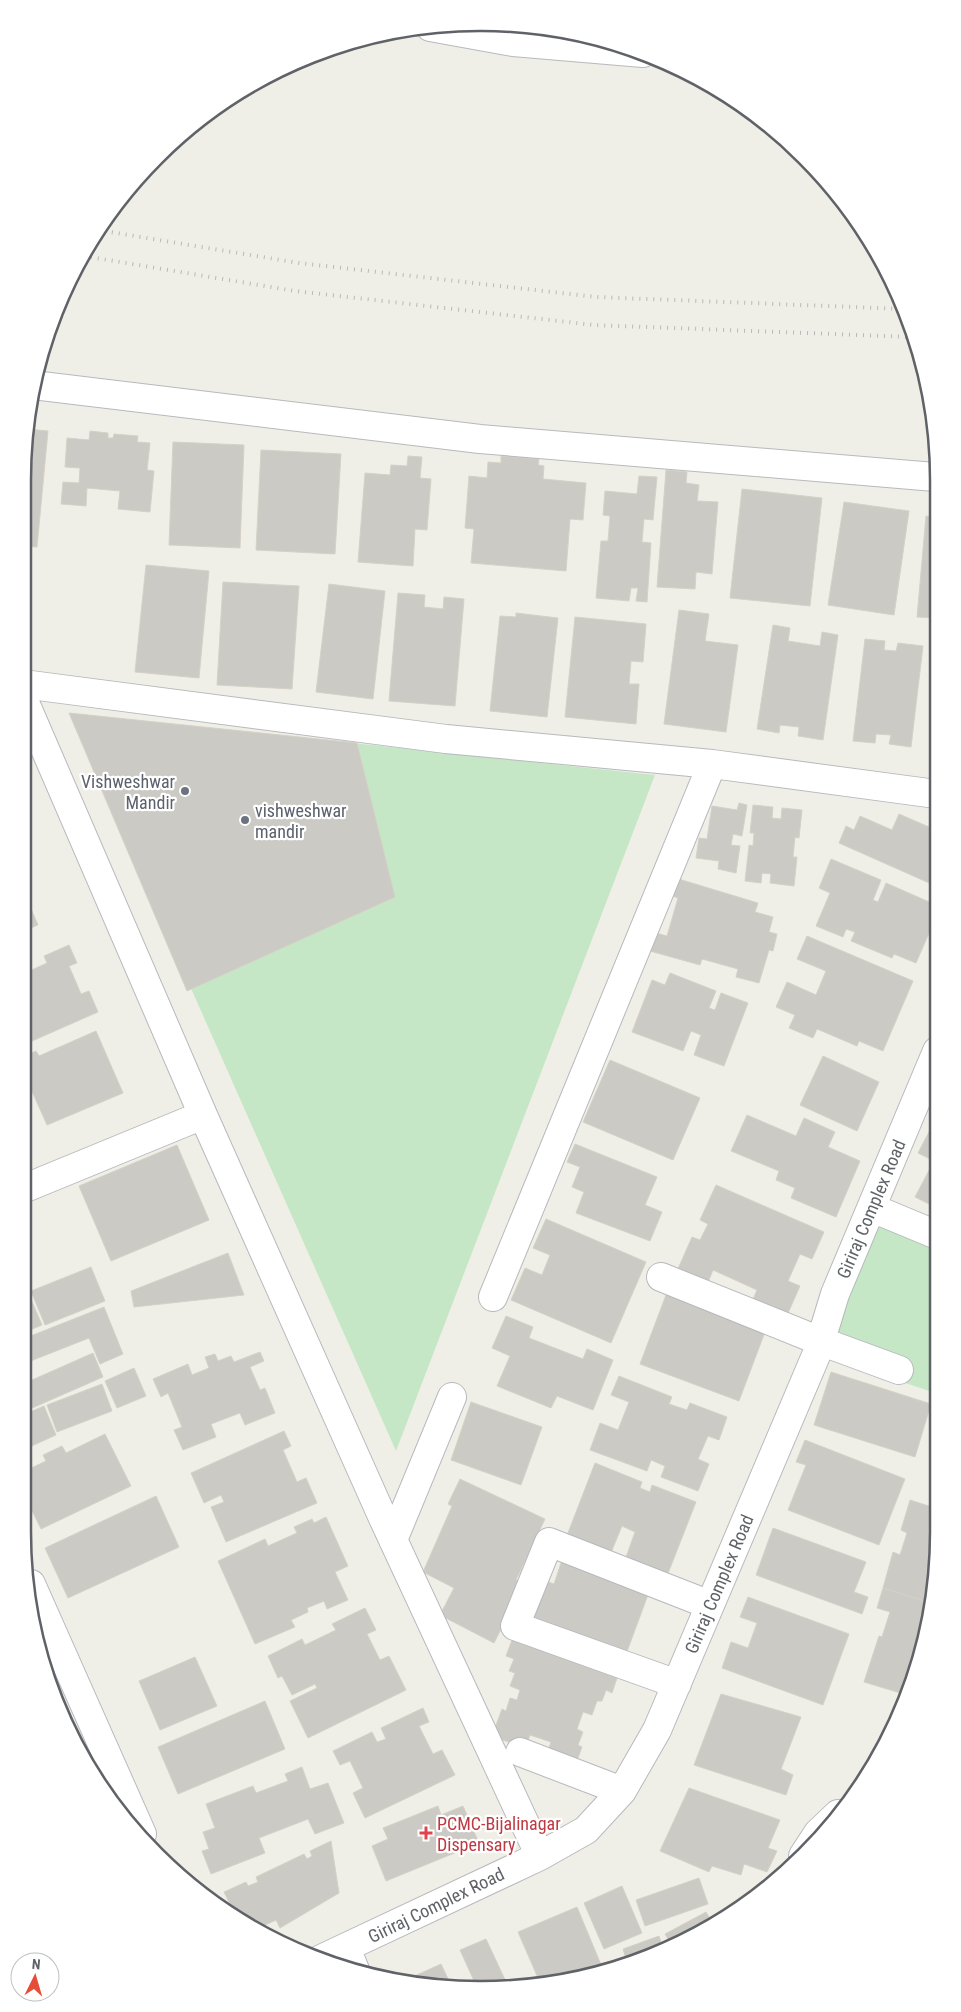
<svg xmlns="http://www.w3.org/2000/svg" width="961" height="2012" font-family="'Roboto Condensed',sans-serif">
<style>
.green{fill:#c5e7c6}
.building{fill:#cccac4;stroke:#d5d1c6}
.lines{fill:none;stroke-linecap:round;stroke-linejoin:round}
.street-casing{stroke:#b7b9bd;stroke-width:30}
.secondary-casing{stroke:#b6b9be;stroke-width:30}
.street{stroke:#fff;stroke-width:28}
.secondary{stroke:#fff;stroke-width:28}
.rail{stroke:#b7b8b8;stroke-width:4;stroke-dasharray:1 6;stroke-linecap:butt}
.worship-dot{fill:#6b7280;stroke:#fff;stroke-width:2}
.health-dot{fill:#e0444e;stroke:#fff;stroke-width:2}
.labels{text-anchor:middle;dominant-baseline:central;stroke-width:4.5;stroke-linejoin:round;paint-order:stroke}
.worship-label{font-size:18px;fill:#5b616d;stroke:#fff;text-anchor:end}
.street-label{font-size:18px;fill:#5f6267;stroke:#fff}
.health-label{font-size:18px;fill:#be3a42;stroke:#fff;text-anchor:start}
.rim{fill:none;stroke:#5f6267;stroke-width:2.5}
</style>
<rect width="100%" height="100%" fill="#f0efe7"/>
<!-- green -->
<path class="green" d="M 69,713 L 655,775 L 396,1451 Z
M 872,1208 L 937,1235 L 938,1394 L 817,1353 Z"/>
<!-- building -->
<path class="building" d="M 28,429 L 48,431 L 37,547 L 23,546 L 23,480 Z
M 90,431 L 108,433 L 108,438 L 113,438 L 114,434 L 138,436 L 137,442 L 150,443 L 147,470 L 154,471 L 150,512 L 118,509 L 120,491 L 87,488 L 86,506 L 61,504 L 63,482 L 79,483 L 80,468 L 65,467 L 67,438 L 89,440 Z
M 173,442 L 244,445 L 240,548 L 169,545 Z
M 261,450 L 341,454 L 335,554 L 256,550 Z
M 408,456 L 422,457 L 420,478 L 431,479 L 427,530 L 415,529 L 413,566 L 358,562 L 365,473 L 390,475 L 391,465 L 407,466 Z
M 501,456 L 539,459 L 538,465 L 544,466 L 543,479 L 586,483 L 583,520 L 570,519 L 566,571 L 471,563 L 474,529 L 465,528 L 469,476 L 487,478 L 488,462 L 501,463 Z
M 666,470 L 687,472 L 686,483 L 699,485 L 697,501 L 718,502 L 712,574 L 696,572 L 695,589 L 657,587 Z
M 639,476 L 657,477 L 653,520 L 644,519 L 642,542 L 651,543 L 647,602 L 636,601 L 638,588 L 631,588 L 629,601 L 596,598 L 601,541 L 608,541 L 610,516 L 603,515 L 605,491 L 637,494 Z
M 742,489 L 822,498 L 810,606 L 730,598 Z
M 844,502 L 909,511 L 894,615 L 828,605 Z
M 926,516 L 935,517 L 935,618 L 917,617 Z
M 146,565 L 209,571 L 199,678 L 135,672 Z
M 223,582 L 299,586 L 292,689 L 217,685 Z
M 329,584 L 385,591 L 373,699 L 316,692 Z
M 398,593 L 425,595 L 424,607 L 443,609 L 444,597 L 464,599 L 455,706 L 389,701 Z
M 679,610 L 709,614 L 705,641 L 738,645 L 726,732 L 664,724 Z
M 516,613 L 558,618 L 547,717 L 490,711 L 500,616 L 516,617 Z
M 575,617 L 646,624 L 643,662 L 631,661 L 629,684 L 639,684 L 636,724 L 565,717 Z
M 773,625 L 790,628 L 788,641 L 820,646 L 822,632 L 838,635 L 823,740 L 798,736 L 799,727 L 780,725 L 779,733 L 757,729 Z
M 865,639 L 885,641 L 884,650 L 896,651 L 898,643 L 923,646 L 911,747 L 889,744 L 891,735 L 876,734 L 875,743 L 853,741 Z
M 69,713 L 357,743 L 395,897 L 187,991 Z
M 739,803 L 747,805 L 742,836 L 733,834 L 731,845 L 740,846 L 736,873 L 718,869 L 719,861 L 696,858 L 699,838 L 707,839 L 712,806 L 737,810 Z
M 753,805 L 773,807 L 772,818 L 781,819 L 782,808 L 802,810 L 799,838 L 795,837 L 793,857 L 797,857 L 794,886 L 770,883 L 771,874 L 762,873 L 761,883 L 745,881 L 749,845 L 753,846 L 754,833 L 750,833 Z
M 899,814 L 936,830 L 936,886 L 839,843 L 846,826 L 854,830 L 860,816 L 892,830 Z
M 831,859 L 881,880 L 873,900 L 878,902 L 886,883 L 936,905 L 936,917 L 916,963 L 894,954 L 892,958 L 851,941 L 855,932 L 846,929 L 843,937 L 816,926 L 830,893 L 819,888 Z
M 672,877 L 758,903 L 755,912 L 773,917 L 769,932 L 777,934 L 773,951 L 769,950 L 759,983 L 736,977 L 738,969 L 702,959 L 700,965 L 650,951 L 656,933 L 667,936 L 678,898 L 667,894 Z
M 23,890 L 38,925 L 23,931 Z
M 807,936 L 913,981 L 883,1051 L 859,1041 L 857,1046 L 817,1029 L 813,1038 L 789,1028 L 795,1015 L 776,1007 L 787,982 L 816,995 L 826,971 L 797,959 Z
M 69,945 L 77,963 L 69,966 L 81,994 L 89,991 L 98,1012 L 23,1045 L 23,974 L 47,963 L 44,956 Z
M 670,973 L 716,991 L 709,1008 L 715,1010 L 721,993 L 748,1003 L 724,1066 L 694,1055 L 701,1035 L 691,1031 L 683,1051 L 632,1032 L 652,980 L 665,985 Z
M 96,1031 L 123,1093 L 47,1125 L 23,1071 L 23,1057 L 36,1051 L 39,1056 Z
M 823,1056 L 879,1082 L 857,1131 L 800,1105 Z
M 610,1060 L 700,1098 L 673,1160 L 583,1122 Z
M 937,1079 L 937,1110 L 924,1103 Z
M 747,1115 L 796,1136 L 804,1118 L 835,1132 L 828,1147 L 860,1161 L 836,1217 L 791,1198 L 795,1188 L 776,1180 L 779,1171 L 731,1151 Z
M 931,1128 L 937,1132 L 937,1208 L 915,1197 L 934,1161 L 918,1153 Z
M 575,1144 L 657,1177 L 645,1205 L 662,1212 L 650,1241 L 576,1213 L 584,1192 L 572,1187 L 580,1167 L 567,1162 Z
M 177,1145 L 209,1220 L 111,1261 L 79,1186 Z
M 716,1185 L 824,1232 L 812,1259 L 800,1254 L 788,1281 L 800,1286 L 785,1320 L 751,1304 L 757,1290 L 713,1270 L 707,1285 L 677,1271 L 692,1237 L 700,1240 L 708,1224 L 700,1220 Z
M 546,1219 L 646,1262 L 611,1343 L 511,1300 L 525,1268 L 542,1275 L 550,1255 L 533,1248 Z
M 228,1253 L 244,1295 L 134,1307 L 131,1291 Z
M 91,1267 L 105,1301 L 45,1325 L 31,1291 Z
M 669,1287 L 768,1324 L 739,1401 L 640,1364 Z
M 30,1297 L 42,1325 L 23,1333 L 23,1300 Z
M 104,1307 L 123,1354 L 100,1364 L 89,1338 L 23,1364 L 23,1339 Z
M 506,1316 L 533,1327 L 529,1338 L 583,1359 L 587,1349 L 613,1360 L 593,1410 L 557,1396 L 551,1408 L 497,1386 L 510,1356 L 492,1348 Z
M 260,1352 L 264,1361 L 250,1367 L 260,1390 L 265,1388 L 275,1413 L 245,1425 L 240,1413 L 211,1424 L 216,1437 L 183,1450 L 174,1430 L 182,1427 L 168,1393 L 161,1397 L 153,1379 L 188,1364 L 192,1375 L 209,1368 L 205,1357 L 215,1354 L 218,1361 L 231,1356 L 234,1362 Z
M 93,1353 L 103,1377 L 23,1412 L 23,1384 Z
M 134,1368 L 146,1396 L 117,1408 L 105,1381 Z
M 831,1372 L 931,1404 L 915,1457 L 814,1425 Z
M 619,1376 L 672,1397 L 669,1404 L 687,1410 L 690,1403 L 727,1417 L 719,1440 L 708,1436 L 698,1459 L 709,1464 L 698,1491 L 661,1477 L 665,1466 L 651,1460 L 647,1471 L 590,1450 L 600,1423 L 618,1430 L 629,1402 L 611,1395 Z
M 102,1384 L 112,1411 L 57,1432 L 47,1405 Z
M 471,1402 L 542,1427 L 521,1485 L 451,1460 Z
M 44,1406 L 56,1435 L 25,1449 L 23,1443 L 23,1415 Z
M 284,1431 L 291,1446 L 283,1450 L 297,1482 L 306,1478 L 317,1503 L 226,1542 L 211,1507 L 224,1502 L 221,1495 L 204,1503 L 191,1473 Z
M 105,1434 L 131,1486 L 41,1529 L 23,1492 L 23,1472 L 46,1461 L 43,1455 L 62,1446 L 66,1453 Z
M 805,1440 L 905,1479 L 879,1545 L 788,1510 L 806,1465 L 796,1462 Z
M 595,1463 L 642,1482 L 640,1488 L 650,1492 L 652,1485 L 696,1502 L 667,1576 L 625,1560 L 635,1532 L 622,1526 L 610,1555 L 566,1538 Z
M 460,1479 L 545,1519 L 516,1580 L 524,1584 L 494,1643 L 440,1615 L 454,1588 L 423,1572 L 452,1506 L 448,1504 Z
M 156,1496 L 179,1547 L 68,1598 L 45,1548 Z
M 910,1500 L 938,1509 L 938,1532 L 931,1603 L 883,1588 L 893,1552 L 900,1555 L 907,1533 L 901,1530 Z
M 326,1517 L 348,1566 L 335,1572 L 348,1600 L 327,1609 L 324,1601 L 307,1608 L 308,1612 L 291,1620 L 295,1627 L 255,1644 L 218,1561 L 265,1539 L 268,1546 L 297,1533 L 294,1527 L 312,1519 L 314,1523 Z
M 773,1528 L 866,1562 L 854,1592 L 868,1597 L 862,1614 L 756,1575 Z
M 562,1560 L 649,1592 L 625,1657 L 528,1620 L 543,1580 L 554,1584 Z
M 883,1588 L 931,1603 L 930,1621 L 907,1695 L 864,1682 L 879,1636 L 882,1637 L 890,1612 L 877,1608 Z
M 748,1597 L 849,1634 L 823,1705 L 722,1668 L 731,1642 L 748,1648 L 757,1623 L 740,1617 Z
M 365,1608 L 376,1630 L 367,1634 L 380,1660 L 389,1656 L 406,1690 L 308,1738 L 290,1701 L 317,1688 L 315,1684 L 292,1695 L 282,1676 L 278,1678 L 268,1656 L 302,1639 L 305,1645 L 336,1630 L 332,1624 Z
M 512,1640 L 617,1678 L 612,1693 L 606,1690 L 602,1701 L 597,1701 L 592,1715 L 583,1712 L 577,1729 L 583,1732 L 578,1745 L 582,1747 L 575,1766 L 546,1756 L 551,1742 L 530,1735 L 525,1748 L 492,1736 L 502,1709 L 506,1711 L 510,1698 L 517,1700 L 520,1690 L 510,1686 L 515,1673 L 509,1671 L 514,1659 L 506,1656 Z
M 195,1657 L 217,1706 L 160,1730 L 139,1681 Z
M 721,1694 L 801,1717 L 781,1769 L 793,1775 L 786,1795 L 694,1765 Z
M 265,1701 L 285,1749 L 178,1794 L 158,1747 Z
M 423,1708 L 429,1722 L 419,1726 L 433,1754 L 442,1750 L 455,1775 L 365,1818 L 353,1793 L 363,1788 L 350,1761 L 340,1765 L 333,1751 L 372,1732 L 377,1742 L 386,1739 L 381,1728 Z
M 302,1767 L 310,1789 L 328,1783 L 344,1823 L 315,1834 L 308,1819 L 259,1838 L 265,1853 L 211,1874 L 202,1851 L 209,1849 L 203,1832 L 215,1828 L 206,1804 L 253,1786 L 256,1793 L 288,1781 L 285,1774 Z
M 689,1788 L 780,1820 L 768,1848 L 777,1851 L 767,1872 L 744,1864 L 741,1875 L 712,1866 L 709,1872 L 660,1851 Z
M 438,1806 L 441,1815 L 463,1806 L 479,1843 L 386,1881 L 372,1846 L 388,1839 L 383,1828 Z
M 331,1841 L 339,1893 L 280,1928 L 276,1920 L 257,1929 L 237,1918 L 224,1892 L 246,1882 L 248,1886 L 258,1882 L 256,1877 L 304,1854 L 307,1859 L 312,1856 L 310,1851 Z
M 699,1878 L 708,1904 L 645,1926 L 636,1900 Z
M 622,1886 L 642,1933 L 604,1949 L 584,1903 Z
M 577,1907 L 602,1967 L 541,1985 L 518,1932 Z
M 706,1912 L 712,1922 L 683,1942 L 672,1946 L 665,1934 Z
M 659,1936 L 663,1948 L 626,1959 L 623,1949 Z
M 486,1939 L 507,1984 L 475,1983 L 460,1950 Z
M 441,1964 L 450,1983 L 409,1981 L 408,1979 Z"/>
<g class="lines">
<defs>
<path id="street" d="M 33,385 L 480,439 L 935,477
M 23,684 L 446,739 L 712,764 L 936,794
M 23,698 L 203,1115 L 382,1516 L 540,1856
M 23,1189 L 203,1115
M 872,1208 L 937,1235
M 661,1277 L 820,1341 L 899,1370
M 493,1297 L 712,764
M 393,1540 L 452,1397
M 677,1684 L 515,1626 L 549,1542 L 710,1605
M 520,1752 L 622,1791
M 803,1856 L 818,1833 L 838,1814
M 346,1948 L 355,1970
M 321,1959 L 540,1856 L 586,1830 L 622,1791 L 657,1730 L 817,1353 L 835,1294 L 937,1051"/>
<path id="secondary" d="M 430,27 L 513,42 L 643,53
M 31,1584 L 142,1834"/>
</defs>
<!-- street casing -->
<use href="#street" class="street-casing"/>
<!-- secondary casing -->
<use href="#secondary" class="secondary-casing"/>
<!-- street -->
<use href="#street" class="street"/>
<!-- secondary -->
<use href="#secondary" class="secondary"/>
<!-- rail -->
<path class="rail" d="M 98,230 L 299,263 L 596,297 L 905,309
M 84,256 L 295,291 L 594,325 L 912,337"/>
</g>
<!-- markers -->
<g class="worship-dot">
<circle cx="185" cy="791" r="5"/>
<circle cx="245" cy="820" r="5"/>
</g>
<path class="health-dot" d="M423.5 1825.5h5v5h5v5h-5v5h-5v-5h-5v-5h5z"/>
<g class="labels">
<!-- worship labels -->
<g class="worship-label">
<text x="175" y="781">Vishweshwar<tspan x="175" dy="21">Mandir</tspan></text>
<text x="255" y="810" text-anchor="start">vishweshwar<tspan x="255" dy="21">mandir</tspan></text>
</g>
<!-- street labels -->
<g class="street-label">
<text transform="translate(871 1209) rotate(-67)">Giriraj Complex Road</text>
<text transform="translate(719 1584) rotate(-67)">Giriraj Complex Road</text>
<text transform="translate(436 1905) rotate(-26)">Giriraj Complex Road</text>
</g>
<!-- health labels -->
<g class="health-label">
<text x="437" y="1823">PCMC-Bijalinagar<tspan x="437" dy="21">Dispensary</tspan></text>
</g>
</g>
<!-- crop -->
<path d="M0 0H961V2012H0ZM480 31H481A449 449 0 0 1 930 480V1532A449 449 0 0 1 481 1981H480A449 449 0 0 1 31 1532V480A449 449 0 0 1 480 31Z" fill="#fff" fill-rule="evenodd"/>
<path class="rim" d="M480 31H481A449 449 0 0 1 930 480V1532A449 449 0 0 1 481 1981H480A449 449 0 0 1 31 1532V480A449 449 0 0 1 480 31Z"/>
<!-- north arrow -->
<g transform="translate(35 1977) rotate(5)"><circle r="24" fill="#ffffff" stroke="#bfc0c2"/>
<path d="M0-4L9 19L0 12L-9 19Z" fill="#e64d38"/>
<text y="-8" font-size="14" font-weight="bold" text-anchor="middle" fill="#5f6267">N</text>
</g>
</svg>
